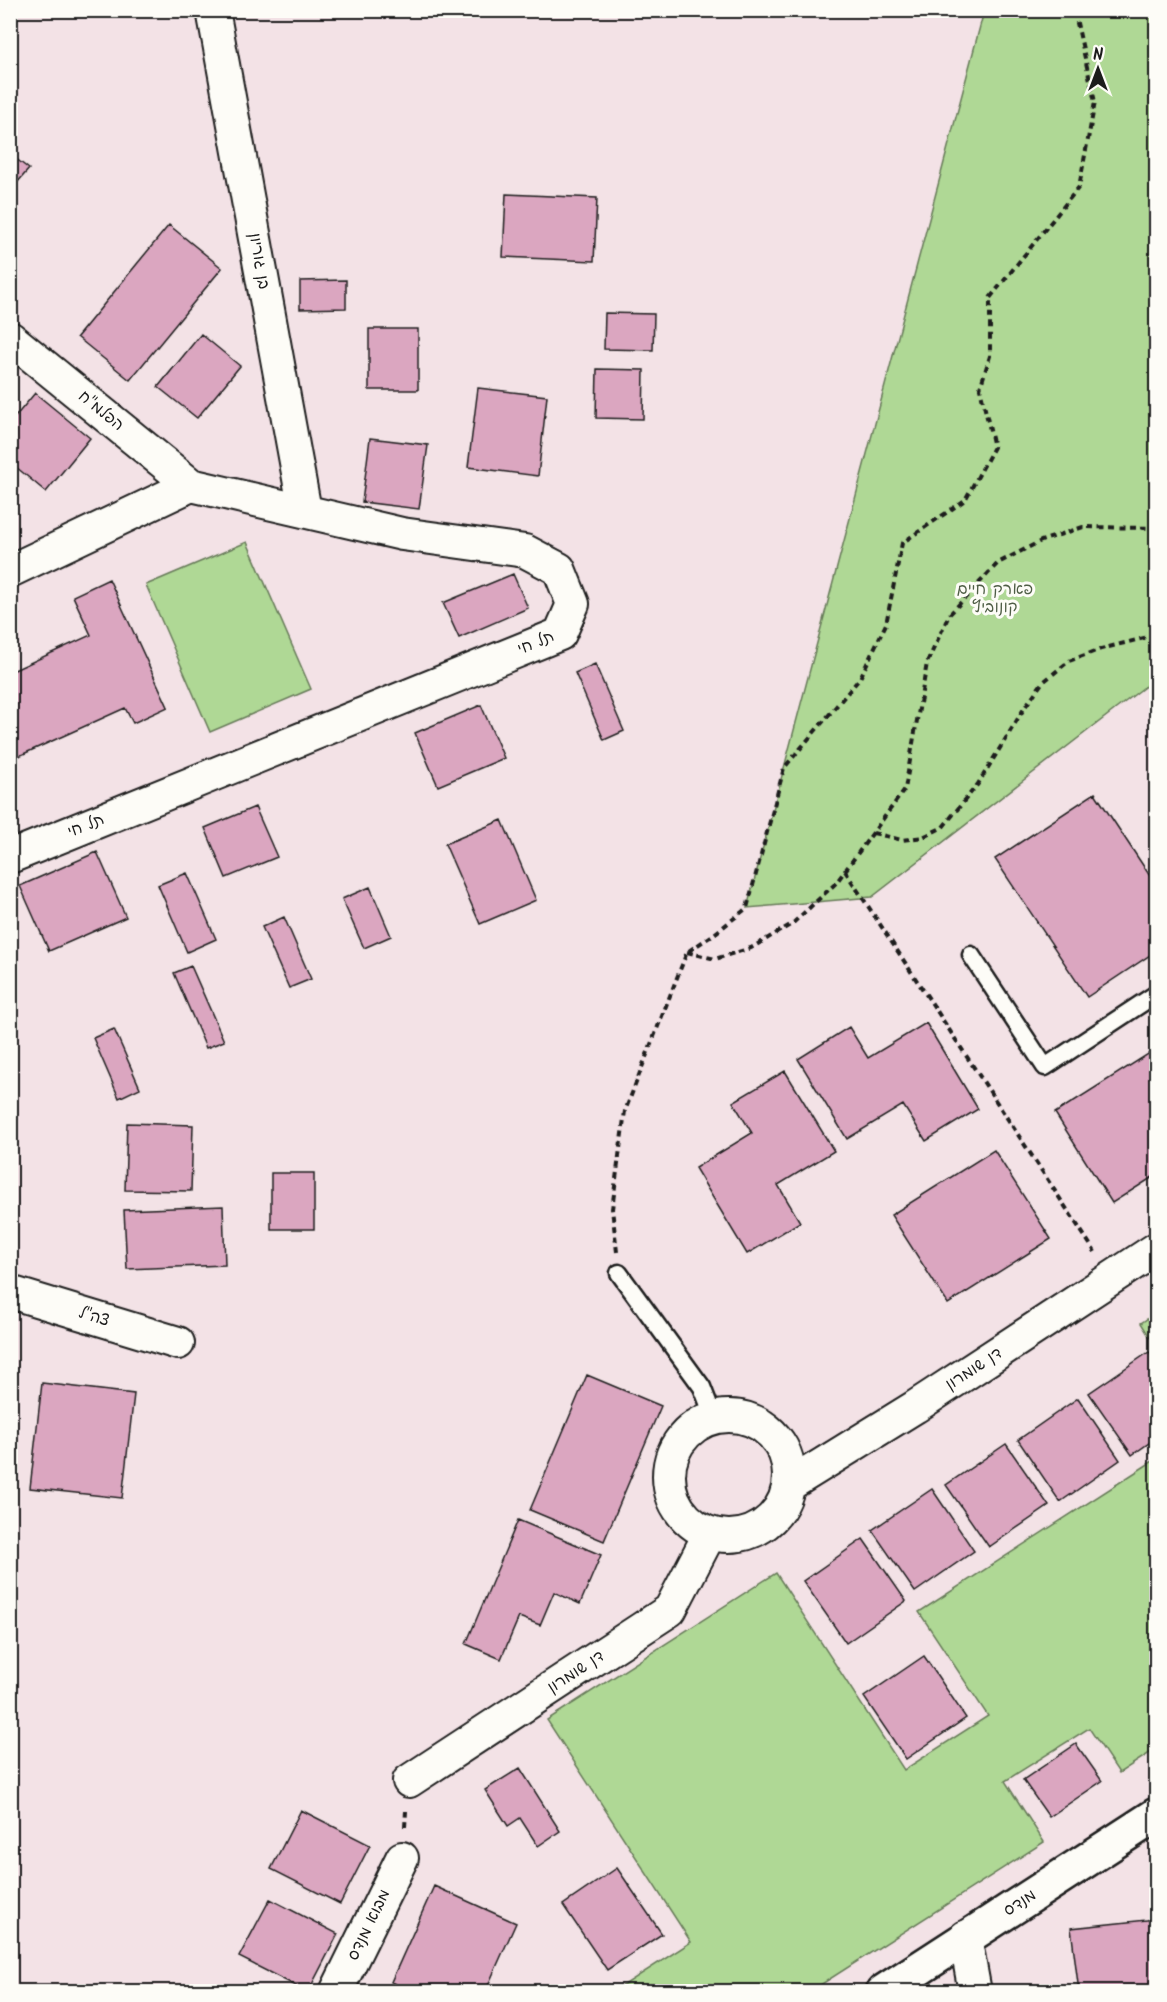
<svg xmlns="http://www.w3.org/2000/svg" width="1167" height="2002" font-family="Kalam,'Playpen Sans Hebrew',sans-serif">
<style>
.green{fill:#afd895;stroke:#667a58;stroke-width:1.5}
.building{fill:#dba6c0;stroke:#1c1c1c;stroke-width:1.5}
.lines{fill:none;stroke-linecap:round;stroke-linejoin:round}
.lane-casing{stroke:#1c1c1c;stroke-width:21}
.street-casing{stroke:#1c1c1c;stroke-width:36}
.secondary-casing{stroke:#1c1c1c;stroke-width:38}
.path{stroke:#1c1c1c;stroke-width:4;stroke-dasharray:6 4.5;stroke-linecap:butt}
.lane{stroke:#fdfcf7;stroke-width:16}
.street{stroke:#fdfcf7;stroke-width:32}
.secondary{stroke:#fdfcf7;stroke-width:33}
.labels{text-anchor:middle;dominant-baseline:central;stroke-width:6;stroke-linejoin:round;paint-order:stroke}
.street-label{font-size:16px;fill:#1c1c1c;stroke:#fdfcf7}
.park-label{font-size:16px;fill:#4f5e46;stroke:#fdfcf7}
</style>
<rect width="100%" height="100%" fill="#f3e2e6"/>
<filter id="ink" filterUnits="userSpaceOnUse"><feTurbulence type="fractalNoise" baseFrequency=".0167" numOctaves="2"/><feDisplacementMap in="SourceGraphic" scale="12" xChannelSelector="R" yChannelSelector="G"/><feConvolveMatrix kernelMatrix="1 2 1 2 8 2 1 2 1" color-interpolation-filters="sRGB"/></filter>
<g filter="url(#ink)">
<!-- green -->
<path class="green" d="M 984,11 L 1156,11 L 1156,678 L 872,897 L 747,908 Z
M 247,542 L 311,689 L 210,732 L 146,585 Z
M 1156,1313 L 1156,1347 L 1141,1323 Z
M 1156,1459 L 1156,1749 L 1119,1773 L 1089,1728 L 1005,1781 L 1044,1842 L 811,1991 L 623,1991 L 621,1987 L 691,1942 L 547,1720 L 776,1573 L 904,1770 L 988,1716 L 919,1612 Z"/>
<!-- building -->
<path class="building" d="M 10,154 L 29,169 L 10,191 Z
M 506,194 L 597,198 L 594,261 L 503,257 Z
M 169,225 L 222,268 L 130,380 L 77,337 Z
M 346,280 L 346,308 L 300,309 L 300,281 Z
M 605,313 L 654,314 L 653,350 L 604,349 Z
M 369,329 L 418,329 L 418,390 L 369,390 Z
M 201,334 L 240,366 L 197,418 L 158,387 Z
M 597,369 L 644,370 L 643,419 L 596,418 Z
M 478,388 L 547,396 L 538,476 L 468,467 Z
M 35,393 L 90,438 L 46,492 L 10,462 L 10,423 Z
M 370,438 L 428,445 L 419,509 L 362,502 Z
M 513,574 L 528,608 L 459,638 L 443,603 Z
M 109,579 L 168,707 L 133,723 L 125,708 L 10,760 L 10,672 L 91,635 L 73,596 Z
M 595,664 L 624,731 L 604,740 L 575,673 Z
M 481,705 L 504,758 L 438,786 L 415,733 Z
M 1095,793 L 1156,885 L 1156,951 L 1087,997 L 995,859 Z
M 255,807 L 277,857 L 226,878 L 205,828 Z
M 502,820 L 536,900 L 480,924 L 445,844 Z
M 97,852 L 126,917 L 49,951 L 20,886 Z
M 187,873 L 216,939 L 187,952 L 158,885 Z
M 370,887 L 391,936 L 364,948 L 342,899 Z
M 284,917 L 311,979 L 289,988 L 262,927 Z
M 191,966 L 224,1041 L 206,1048 L 174,973 Z
M 926,1023 L 978,1109 L 926,1141 L 903,1105 L 847,1139 L 798,1059 L 849,1027 L 868,1058 Z
M 114,1029 L 140,1088 L 119,1098 L 93,1038 Z
M 1156,1049 L 1156,1175 L 1112,1203 L 1055,1113 Z
M 785,1071 L 834,1151 L 778,1185 L 800,1222 L 747,1254 L 695,1168 L 752,1133 L 733,1102 Z
M 127,1123 L 193,1125 L 191,1191 L 125,1190 Z
M 994,1150 L 1051,1239 L 948,1304 L 891,1215 Z
M 271,1173 L 314,1173 L 314,1229 L 271,1229 Z
M 223,1206 L 225,1265 L 127,1269 L 124,1210 Z
M 1149,1352 L 1156,1362 L 1156,1438 L 1132,1455 L 1089,1393 Z
M 587,1375 L 661,1406 L 604,1541 L 530,1510 Z
M 42,1383 L 134,1394 L 122,1498 L 30,1488 Z
M 1078,1398 L 1120,1460 L 1060,1502 L 1018,1440 Z
M 1006,1444 L 1049,1506 L 989,1547 L 946,1485 Z
M 932,1489 L 974,1551 L 915,1592 L 872,1530 Z
M 518,1520 L 601,1555 L 580,1604 L 554,1592 L 540,1625 L 519,1617 L 501,1659 L 466,1644 Z
M 863,1539 L 906,1601 L 846,1643 L 803,1581 Z
M 924,1656 L 966,1718 L 906,1759 L 864,1697 Z
M 1076,1744 L 1102,1781 L 1049,1817 L 1023,1780 Z
M 520,1768 L 560,1831 L 538,1846 L 520,1818 L 508,1826 L 485,1790 Z
M 301,1810 L 370,1845 L 340,1904 L 271,1869 Z
M 617,1868 L 662,1934 L 607,1970 L 563,1905 Z
M 434,1886 L 516,1923 L 485,1992 L 412,1992 L 391,1982 Z
M 270,1899 L 338,1934 L 308,1992 L 239,1957 Z
M 1156,1919 L 1156,1992 L 1079,1992 L 1071,1928 Z"/>
<g class="lines">
<defs>
<path id="lane" d="M 971,955 L 1045,1067 L 1156,994
M 619,1273 L 702,1387 L 714,1418"/>
<path id="street" d="M 213,10 L 305,511
M 10,338 L 191,485
M 10,571 L 191,485 L 402,534 L 525,551 L 559,569 L 573,604 L 560,634 L 10,857
M 10,1292 L 178,1343
M669 1476a60 60 0 1 1 120 0a60 60 0 1 1-120 0Z
M 789,1485 L 915,1407 L 1156,1249
M 409,1781 L 670,1610 L 710,1533
M 965,1937 L 975,1992
M 336,1992 L 402,1858"/>
<path id="secondary" d="M 883,1992 L 1156,1815"/>
</defs>
<!-- lane casing -->
<use href="#lane" class="lane-casing"/>
<!-- street casing -->
<use href="#street" class="street-casing"/>
<!-- secondary casing -->
<use href="#secondary" class="secondary-casing"/>
<!-- path -->
<path class="path" d="M 873,833 L 902,840 L 923,837 L 943,827 L 978,784 L 1025,707 L 1042,683 L 1069,661 L 1101,649 L 1156,635
M 845,871 L 1095,1252
M 687,952 L 715,959 L 751,948 L 792,924 L 836,883 L 905,789 L 927,663 L 949,615 L 998,563 L 1041,541 L 1083,527 L 1156,528
M 617,1252 L 612,1209 L 625,1111 L 687,952 L 713,935 L 747,908 L 784,768 L 860,678 L 886,624 L 902,543 L 965,500 L 994,447 L 980,388 L 990,356 L 990,298 L 1079,187 L 1095,102 L 1074,10
M 405,1827 L 406,1811"/>
<!-- lane -->
<use href="#lane" class="lane"/>
<!-- street -->
<use href="#street" class="street"/>
<!-- secondary -->
<use href="#secondary" class="secondary"/>
</g>
</g>
<g class="labels">
<!-- street labels -->
<g class="street-label">
<text transform="translate(259 261) rotate(80)">בן גוריון</text>
<text transform="translate(101 411) rotate(39)">הפלמ"ח</text>
<text transform="translate(536 643) rotate(-23)">תל חי</text>
<text transform="translate(86 826) rotate(-22)">תל חי</text>
<text transform="translate(94 1317) rotate(17)">צה"ל</text>
<text transform="translate(974 1369) rotate(-33)">דן שומרון</text>
<text transform="translate(576 1672) rotate(-33)">דן שומרון</text>
<text transform="translate(1020 1903) rotate(-33)">מנדס</text>
<text transform="translate(369 1925) rotate(-64)">מבוא מנדס</text>
</g>
<!-- park labels -->
<g class="park-label">
<text x="995" y="589">פארק חיים<tspan x="995" dy="18">קונוביץ</tspan></text>
</g>
</g>
<!-- margin -->
<rect width="1167" height="2002" fill="none" stroke="#fdfcf7" stroke-width="36"/>
<rect x="18" y="18" width="1131" height="1966" fill="none" stroke="#1c1c1c" stroke-width="2" filter="url(#ink)"/>
<!-- north arrow -->
<g transform="translate(1098 69)" stroke="#fdfcf7" stroke-width="4.5" paint-order="stroke">
<path d="M0-4.5L10 22L0 15L-10 22Z" fill="#1c1c1c"/>
<text y="-9" font-size="16" font-weight="bold" text-anchor="middle" fill="#1c1c1c">N</text>
</g>
</svg>
